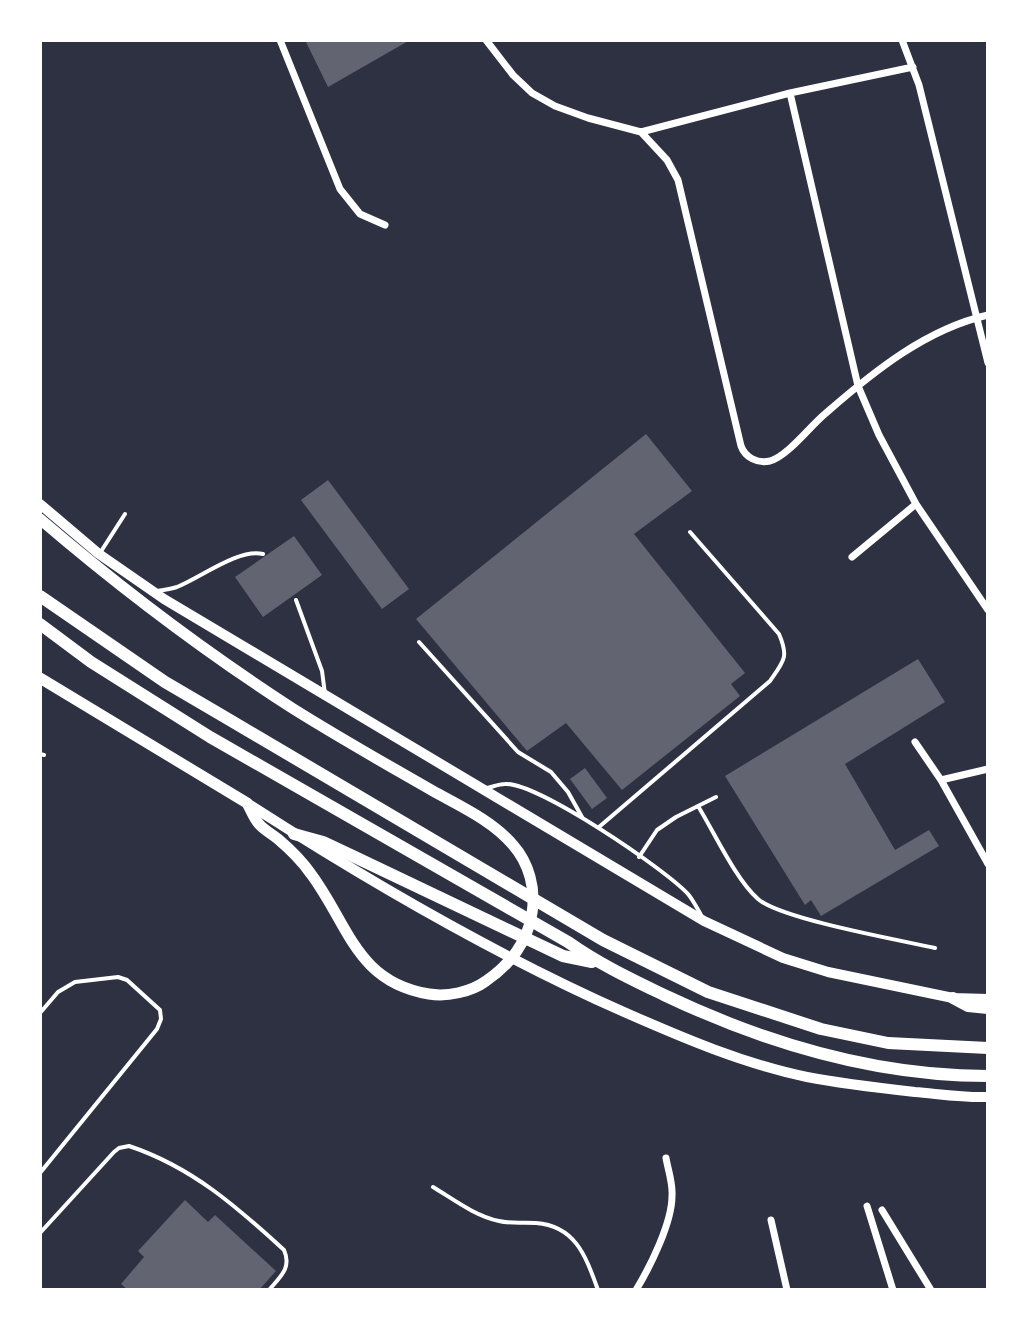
<svg xmlns="http://www.w3.org/2000/svg" width="1028" height="1330" font-family="'Varela Round',sans-serif">
<style>
.building{fill:#626471}
.lines{fill:none;stroke-linecap:round;stroke-linejoin:round}
.service{stroke:#fff;stroke-width:4}
.minor{stroke:#fff;stroke-width:7}
.secondary{stroke:#fff;stroke-width:10}
.primary{stroke:#fff;stroke-width:11}
.motorway{stroke:#fff;stroke-width:12}
</style>
<rect width="100%" height="100%" fill="#2d3142"/>
<!-- building -->
<path class="building" d="M 305,40 L 410,40 L 328,87 Z
M 646,434 L 692,491 L 634,534 L 745,673 L 731,684 L 740,696 L 622,790 L 566,723 L 527,751 L 416,619 Z
M 328,480 L 409,589 L 382,609 L 301,500 Z
M 294,536 L 322,575 L 263,617 L 235,577 Z
M 918,659 L 945,702 L 845,764 L 895,850 L 929,830 L 939,846 L 821,916 L 811,900 L 805,905 L 725,776 Z
M 585,768 L 607,798 L 592,809 L 570,779 Z
M 185,1200 L 208,1222 L 215,1215 L 276,1271 L 259,1290 L 128,1290 L 121,1284 L 144,1257 L 138,1251 Z"/>
<g class="lines">
<!-- service -->
<path class="service" d="M 100,553 L 125,514
M 157,591 C 164,590 171,589 177,587 C 200,578 239,548 263,554
M 296,600 L 322,671 L 325,694
M 419,642 L 518,752 L 551,772 L 568,792 L 582,817
M 40,754 L 44,755
M 487,788 C 492,787 499,784 505,784 C 537,782 665,869 688,894 C 693,900 697,908 701,915
M 698,806 C 714,832 736,880 758,899 C 781,919 899,940 935,948
M 599,827 L 770,681 C 784,661 789,657 779,634 L 690,532
M 639,857 L 657,830 L 676,817 L 716,797
M 40,1013 L 58,992 L 75,982 L 118,977 L 127,980 L 160,1010 L 161,1019 L 157,1029 L 40,1173
M 433,1187 C 453,1199 475,1216 499,1221 C 510,1224 524,1222 536,1223 C 576,1226 586,1257 598,1290
M 40,1233 L 114,1152 L 119,1148 L 129,1146 C 192,1167 237,1207 284,1250 C 292,1268 280,1277 269,1290"/>
<!-- minor -->
<path class="minor" d="M 280,40 L 340,189 L 360,214 L 385,225
M 486,40 L 513,75 L 532,93 L 555,106 L 588,118 L 641,132 L 790,93 L 913,67
M 902,40 L 919,85 L 988,363
M 790,93 L 858,386 L 879,435 L 916,504 L 988,610
M 641,132 L 667,160 L 678,180 L 741,446 C 745,457 757,464 770,461 C 788,456 811,425 826,413 C 873,372 926,329 988,315
M 852,557 L 916,504
M 915,742 L 941,780 L 988,864
M 941,780 L 988,769
M 867,1206 L 893,1290
M 882,1210 L 931,1290
M 771,1220 L 787,1290
M 636,1290 C 650,1267 672,1223 672,1196 C 673,1183 668,1170 666,1158"/>
<!-- secondary -->
<path class="secondary" d="M 40,504 L 99,554 L 164,599 L 704,921 L 783,958 L 828,972 L 953,998 L 988,999
M 247,803 C 368,881 493,954 624,1012 C 683,1038 744,1064 807,1077 C 843,1084 879,1088 915,1092 C 939,1094 964,1098 988,1097"/>
<!-- primary -->
<path class="primary" d="M 40,519 C 117,585 207,653 292,708 C 338,737 386,764 433,791 C 460,806 493,821 513,845 C 529,863 536,889 532,913 C 528,941 510,965 486,981 C 471,992 447,997 429,994 C 356,982 349,925 311,874 C 302,861 291,850 278,839 C 272,834 264,830 259,824 C 254,819 251,810 247,803 L 40,678"/>
<!-- motorway -->
<path class="motorway" d="M 40,596 L 165,682 L 223,716 L 603,940 L 708,992 L 821,1029 L 888,1043 L 988,1048
M 40,624 L 91,662 L 210,737 L 568,942 C 599,964 631,979 664,995 C 765,1043 876,1076 988,1076
M 294,834 L 323,842 L 357,858 L 563,956 L 592,962
M 953,998 L 968,1006 L 988,1008"/>
</g>
<!-- border -->
<rect width="1028" height="1330" fill="none" stroke="#ffffff" stroke-width="84"/>
</svg>
